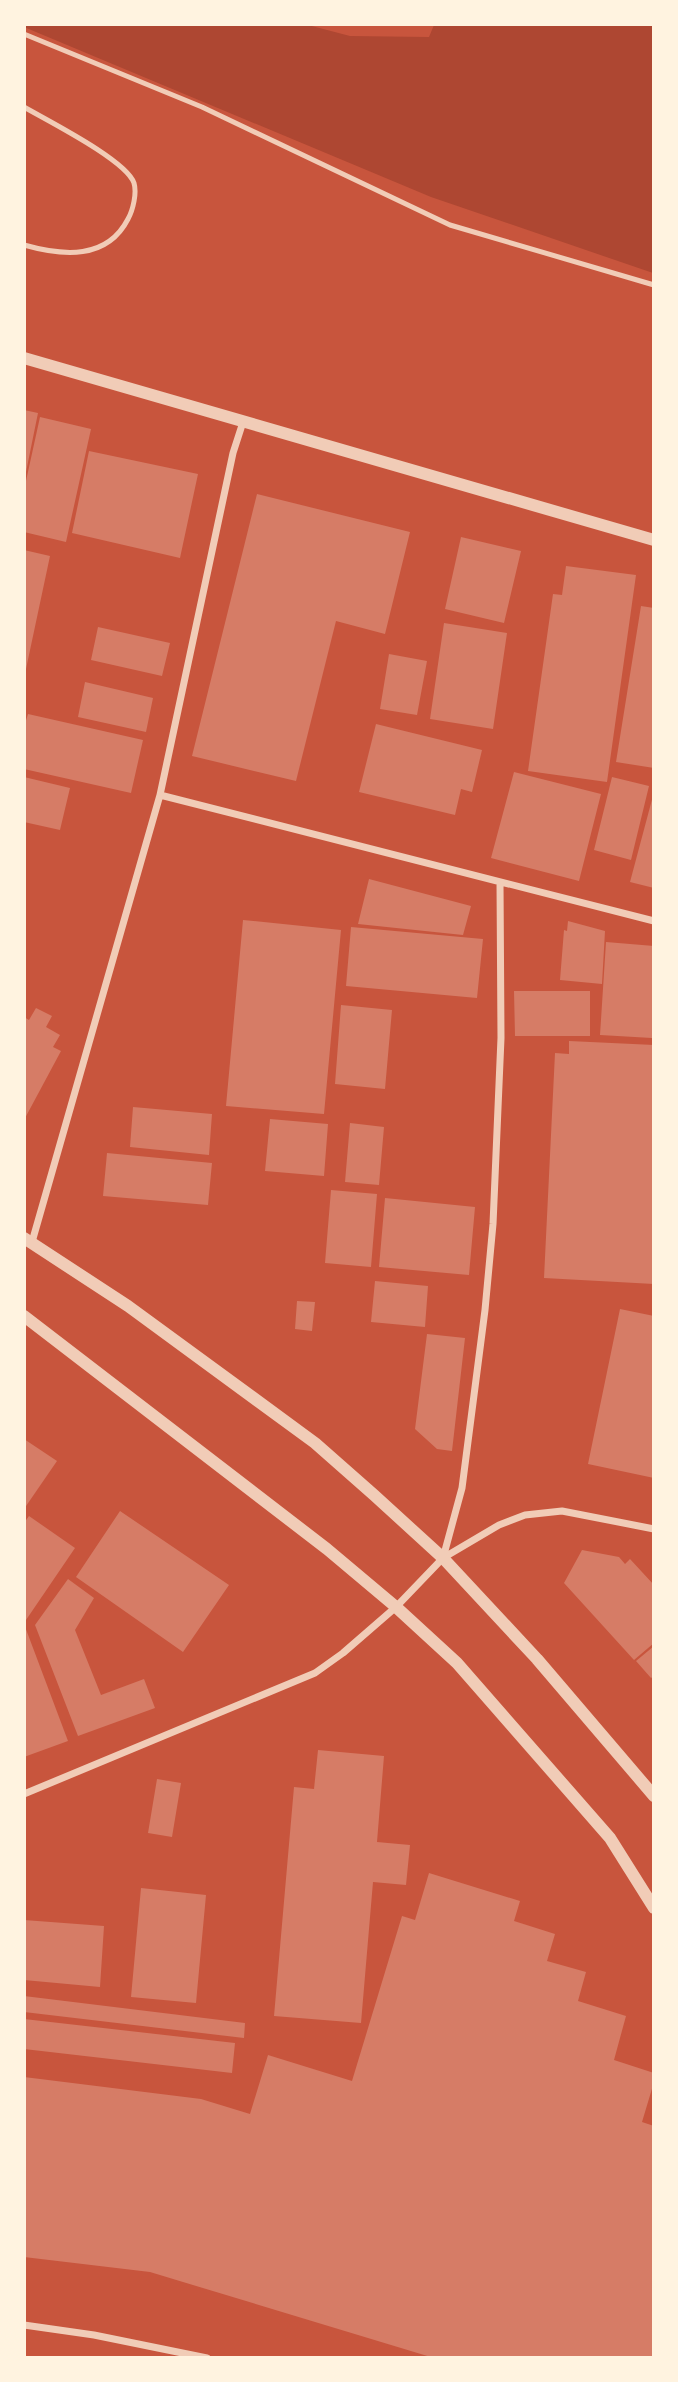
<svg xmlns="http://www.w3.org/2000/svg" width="678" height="2382" font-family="'Fira Sans Condensed',sans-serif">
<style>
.green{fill:#ae4732}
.building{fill:#d67c66}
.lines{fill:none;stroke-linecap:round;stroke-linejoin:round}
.service{stroke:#f1ccb7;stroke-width:5}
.minor{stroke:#f1ccb7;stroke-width:7}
.tertiary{stroke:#f1ccb7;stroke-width:12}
</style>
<rect width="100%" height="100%" fill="#c8553d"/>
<!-- green -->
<path class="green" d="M 308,25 L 350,36 L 429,37 L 434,25 L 653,25 L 653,273 L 431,197 L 24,27 L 25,24 Z"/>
<!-- building -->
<path class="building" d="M 24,410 L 38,413 L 26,472 L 24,472 Z
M 40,417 L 91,429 L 66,542 L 24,532 L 24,490 Z
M 89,451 L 198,474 L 180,558 L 72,533 Z
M 257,494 L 410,532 L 385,634 L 336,621 L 296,781 L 192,756 Z
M 461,537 L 521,551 L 504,623 L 445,609 Z
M 24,550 L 50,556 L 26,669 L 24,669 Z
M 566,566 L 636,575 L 607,782 L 528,771 L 553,594 L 562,595 Z
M 641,606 L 654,608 L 654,768 L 616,762 Z
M 444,623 L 507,633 L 493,729 L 430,719 Z
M 98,627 L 170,643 L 162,676 L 91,660 Z
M 389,654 L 427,661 L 417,715 L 380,709 Z
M 85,682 L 153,698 L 146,732 L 78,717 Z
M 28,714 L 143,740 L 131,793 L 24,769 L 24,727 Z
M 376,724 L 482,750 L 472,792 L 461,789 L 455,815 L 359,792 Z
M 514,772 L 601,794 L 579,881 L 491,858 Z
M 24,777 L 70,788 L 60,830 L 24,822 Z
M 612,777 L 649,786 L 631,860 L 594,850 Z
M 654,792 L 654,888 L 630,882 Z
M 369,879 L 471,906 L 463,935 L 358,924 Z
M 243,920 L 341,930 L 324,1114 L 226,1106 Z
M 568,921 L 605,931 L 602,984 L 560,980 L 564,930 L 567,931 Z
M 351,927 L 483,939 L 477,998 L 346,986 Z
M 606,942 L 654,946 L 652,1038 L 600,1035 Z
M 514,991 L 590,991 L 590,1036 L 515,1036 Z
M 341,1005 L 392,1010 L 385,1089 L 335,1084 Z
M 36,1008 L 52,1016 L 46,1027 L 60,1035 L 53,1047 L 61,1051 L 24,1120 L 24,1017 L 29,1020 Z
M 569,1041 L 654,1045 L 654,1284 L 544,1278 L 555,1053 L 569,1054 Z
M 133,1107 L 212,1114 L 209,1155 L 130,1147 Z
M 270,1119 L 328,1124 L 324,1176 L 265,1171 Z
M 350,1123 L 384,1127 L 379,1185 L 345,1182 Z
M 107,1153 L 212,1163 L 208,1205 L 103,1196 Z
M 331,1190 L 377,1194 L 371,1267 L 325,1263 Z
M 385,1198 L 475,1207 L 469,1275 L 379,1267 Z
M 375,1281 L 428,1286 L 425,1327 L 371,1322 Z
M 297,1301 L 315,1302 L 312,1331 L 295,1329 Z
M 620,1309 L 654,1316 L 654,1478 L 588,1464 Z
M 427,1334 L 465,1338 L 452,1451 L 437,1449 L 415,1429 Z
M 24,1439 L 57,1461 L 24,1509 Z
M 120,1511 L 229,1585 L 183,1652 L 76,1577 Z
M 29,1516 L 75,1548 L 26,1620 L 24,1523 Z
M 582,1550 L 619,1557 L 625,1564 L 630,1559 L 654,1585 L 654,1643 L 634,1660 L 564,1583 Z
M 68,1579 L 94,1598 L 75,1630 L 101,1695 L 144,1679 L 155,1708 L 78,1736 L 35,1625 Z
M 24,1624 L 68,1741 L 24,1757 Z
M 654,1646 L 654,1676 L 651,1678 L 636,1661 Z
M 318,1750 L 384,1756 L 377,1842 L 410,1845 L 406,1885 L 373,1882 L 361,2023 L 274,2016 L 294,1787 L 314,1789 Z
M 157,1779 L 181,1783 L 172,1837 L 148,1833 Z
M 429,1873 L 520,1901 L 514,1921 L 555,1934 L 547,1961 L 586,1972 L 578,2001 L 626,2016 L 614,2060 L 654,2073 L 654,2082 L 642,2122 L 654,2126 L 654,2358 L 434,2358 L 150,2272 L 24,2257 L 24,2077 L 201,2099 L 250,2114 L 268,2055 L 352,2081 L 402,1916 L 415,1920 Z
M 141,1888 L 206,1895 L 196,2003 L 131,1997 Z
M 24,1920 L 104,1926 L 100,1987 L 24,1980 Z
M 24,1996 L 245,2023 L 244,2038 L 24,2012 Z
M 24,2019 L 235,2043 L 232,2073 L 24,2049 Z"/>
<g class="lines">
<!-- service -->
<path class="service" d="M 24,34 L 202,107 L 450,225 L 654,285
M 24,107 C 48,121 126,160 134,183 C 137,193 133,210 128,219 C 107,260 63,256 24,245"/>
<!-- minor -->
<path class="minor" d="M 160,795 L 654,921
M 32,1242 L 160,795 L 233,453 L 243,422
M 443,1558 L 462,1488 L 485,1310 L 493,1224 L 501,1038 L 500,882
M 24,1794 L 315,1673 L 343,1653 L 396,1607 L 443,1558 L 499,1525 L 525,1515 L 562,1511 L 654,1529
M 24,2325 L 94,2335 L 207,2358"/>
<!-- tertiary -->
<path class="tertiary" d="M 24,358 L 654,540
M 24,1238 L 128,1306 L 315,1443 L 374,1495 L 443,1558 L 537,1659 L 654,1796
M 24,1316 L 327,1549 L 396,1607 L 457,1663 L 610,1838 L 654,1908"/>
</g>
<!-- border -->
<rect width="678" height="2382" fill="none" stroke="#fff3e0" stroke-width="52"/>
</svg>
